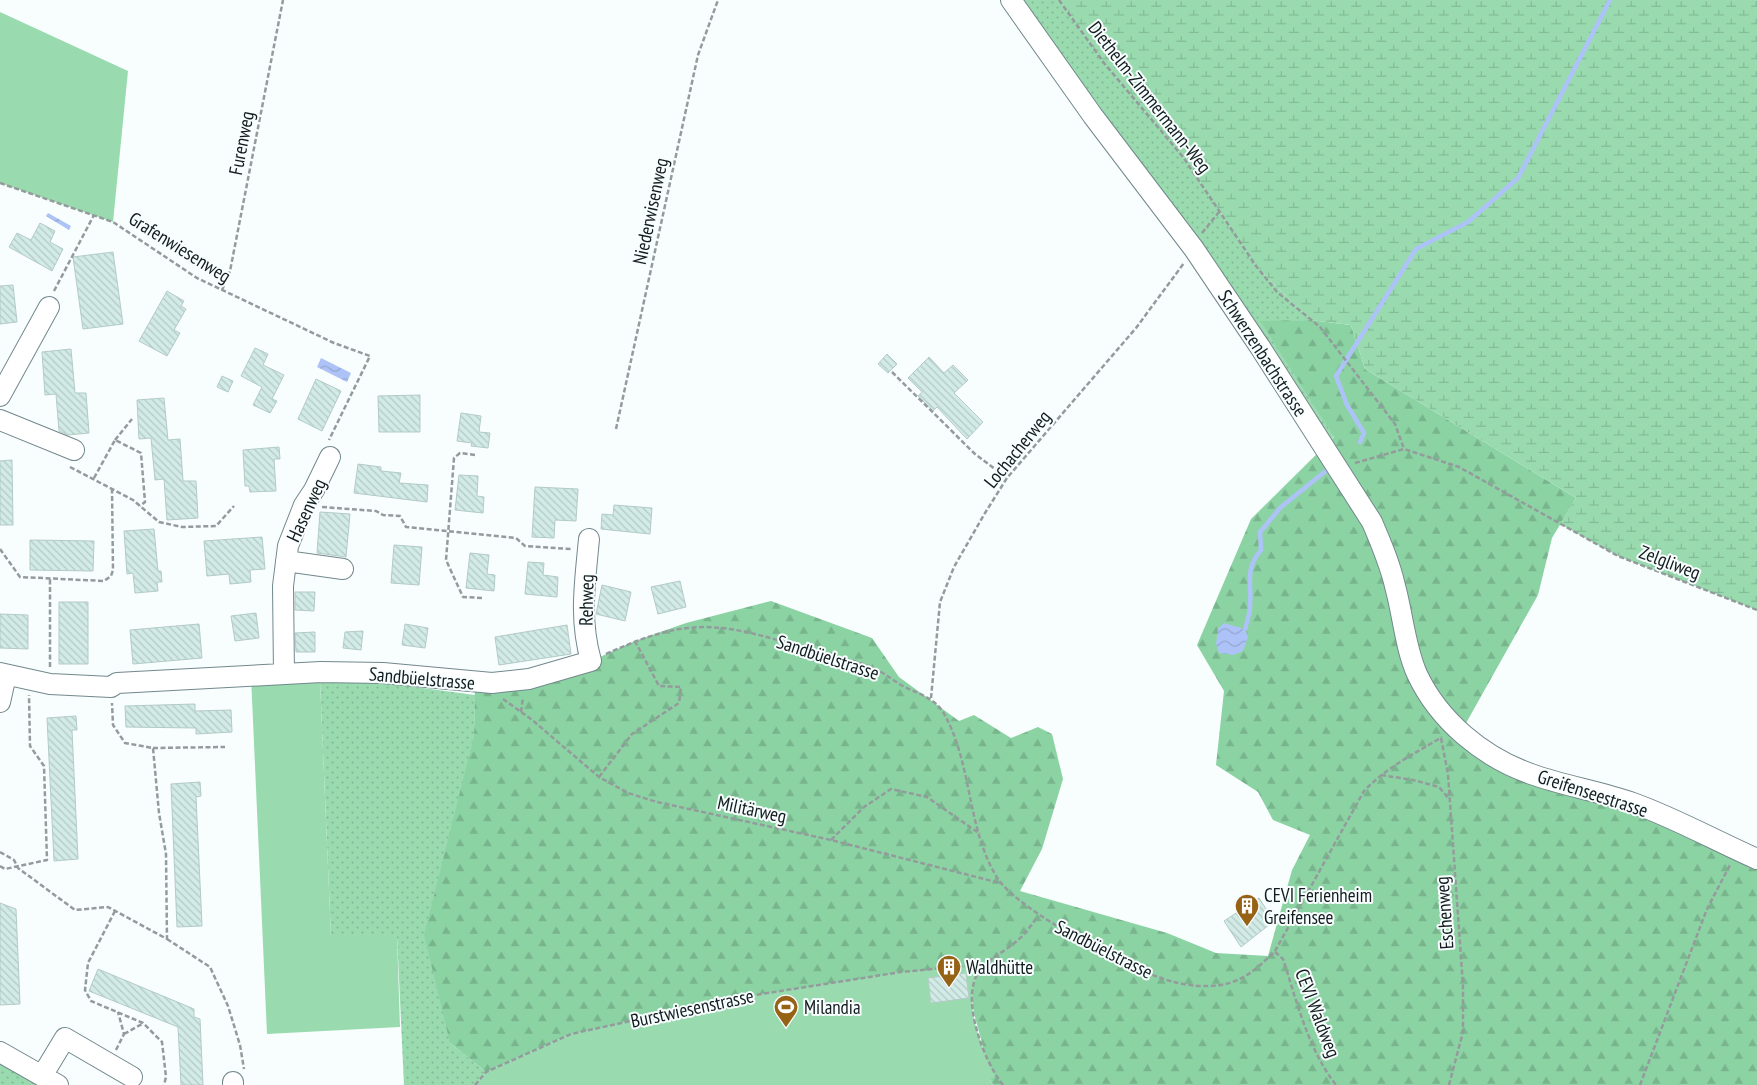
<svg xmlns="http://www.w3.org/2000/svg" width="1757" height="1085" font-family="'PT Sans Narrow',sans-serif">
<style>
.grass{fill:url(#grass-dots)}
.forest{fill:url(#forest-firs)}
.wetland{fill:url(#wetland-marsh)}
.green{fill:#99dbaf}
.water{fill:url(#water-waves)}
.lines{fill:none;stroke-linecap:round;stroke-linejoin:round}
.stream{stroke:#adc3f7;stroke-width:4.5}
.building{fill:url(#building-back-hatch);stroke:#b3cbc6}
.minor-casing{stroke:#72888c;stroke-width:22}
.path{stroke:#949b9c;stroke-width:2.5;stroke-dasharray:5 2.5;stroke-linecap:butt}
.minor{stroke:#fff;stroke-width:20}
.labels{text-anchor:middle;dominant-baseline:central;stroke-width:4;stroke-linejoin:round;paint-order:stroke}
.street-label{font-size:19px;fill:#121b1d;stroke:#f8fdfe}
.poi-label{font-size:19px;fill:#121b1d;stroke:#f8fdfe;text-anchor:start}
</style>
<defs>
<pattern id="grass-dots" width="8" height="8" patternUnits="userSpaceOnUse" patternTransform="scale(1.25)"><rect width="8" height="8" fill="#99dbaf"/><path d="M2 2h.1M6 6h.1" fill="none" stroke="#83bb96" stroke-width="1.8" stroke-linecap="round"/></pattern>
<pattern id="forest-firs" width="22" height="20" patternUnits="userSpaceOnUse" patternTransform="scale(1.25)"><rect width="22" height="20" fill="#8cd3a4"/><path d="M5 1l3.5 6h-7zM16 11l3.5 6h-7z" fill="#78b58d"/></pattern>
<pattern id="wetland-marsh" width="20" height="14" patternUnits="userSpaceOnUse" patternTransform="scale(1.25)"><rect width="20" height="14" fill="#99dbaf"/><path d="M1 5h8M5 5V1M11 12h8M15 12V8" fill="none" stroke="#83bb96"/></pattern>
<pattern id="water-waves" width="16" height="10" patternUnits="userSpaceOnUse" patternTransform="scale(1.25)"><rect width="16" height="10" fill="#adc3f7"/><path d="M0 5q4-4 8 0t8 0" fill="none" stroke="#94a7d3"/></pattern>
<pattern id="building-back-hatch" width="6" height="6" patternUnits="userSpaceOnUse" patternTransform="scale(1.25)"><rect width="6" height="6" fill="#d2ebe6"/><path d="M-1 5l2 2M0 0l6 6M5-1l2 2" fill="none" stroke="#b3c9c5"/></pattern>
</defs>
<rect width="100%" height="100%" fill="#f8fdfe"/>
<!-- grass -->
<path class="grass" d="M 1011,0 L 1059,0 L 1104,63 L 1183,157 L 1256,266 L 1310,320 L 1261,322 L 1334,436 L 1325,447 Z
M 320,681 L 378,682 L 475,695 L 474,736 L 450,1043 L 486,1072 L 475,1085 L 404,1085 L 397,936 L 331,937 Z
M 0,1052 L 58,1085 L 0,1085 Z"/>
<!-- forest -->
<path class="forest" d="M 1310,320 L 1351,325 L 1365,369 L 1576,498 L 1552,538 L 1538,595 L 1461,732 L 1508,765 L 1757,859 L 1757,1085 L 993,1085 C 986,1075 987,1062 984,1051 C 978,1022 962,995 982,968 L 571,1034 L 486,1072 L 450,1043 L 424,935 L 474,736 L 475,682 L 591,661 L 635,641 L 686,623 L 771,601 L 872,638 L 899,677 L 959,721 L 974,715 L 1011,738 L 1038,727 L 1052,734 L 1063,779 L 1042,849 L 1020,891 L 1167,933 L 1216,953 L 1268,956 L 1292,870 L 1310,835 L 1273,820 L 1258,792 L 1216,765 L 1224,691 L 1197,645 L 1251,519 L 1334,437 L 1260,321 Z"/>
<!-- wetland -->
<path class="wetland" d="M 1059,0 L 1757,0 L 1757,610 L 1618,556 L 1560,524 L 1576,498 L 1365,369 L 1351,325 L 1310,320 L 1256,266 L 1183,157 L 1104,63 Z"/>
<!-- green -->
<path class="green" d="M 0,12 L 128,71 L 113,222 L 0,183 Z
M 251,676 L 320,681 L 331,936 L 397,936 L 400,1027 L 267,1034 Z
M 982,967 C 959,1000 981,1043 995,1076 L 990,1080 L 993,1085 L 475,1085 L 486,1072 L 571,1034 L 736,998 L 901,972 Z"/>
<!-- water -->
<path class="water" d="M 48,213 L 71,226 L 69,230 L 46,216 Z
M 321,358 L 351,373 L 347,382 L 317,367 Z
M 1224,623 L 1245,629 L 1248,637 L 1243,651 L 1233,655 L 1219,653 L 1216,644 L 1218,629 Z"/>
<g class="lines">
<!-- stream -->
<path class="stream" d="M 1360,442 L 1364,433 L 1347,405 L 1336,376 L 1416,249 L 1468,222 L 1518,178 L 1610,0
M 1245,629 C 1247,622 1250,613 1250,606 C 1252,582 1244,570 1261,550 L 1260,532 L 1281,507 L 1327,470"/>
</g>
<!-- building -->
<path class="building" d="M 40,223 L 55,231 L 50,242 L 63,249 L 52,271 L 9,247 L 17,233 L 31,240 Z
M 113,252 L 123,324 L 83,329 L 73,257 Z
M 13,285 L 17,322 L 0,324 L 0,286 Z
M 167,291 L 184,301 L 181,306 L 186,309 L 174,330 L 180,333 L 167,356 L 139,341 Z
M 255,348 L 268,354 L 263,365 L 284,375 L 272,399 L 277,401 L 270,413 L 253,405 L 262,387 L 241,376 Z
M 71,349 L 75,393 L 86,393 L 89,433 L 68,435 L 59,431 L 56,394 L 45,395 L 42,352 Z
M 887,354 L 897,364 L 888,373 L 878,364 Z
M 929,357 L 944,373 L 953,365 L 968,380 L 954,393 L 983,422 L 967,439 L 937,407 L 933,411 L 918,396 L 922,392 L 908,378 Z
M 222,376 L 233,381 L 228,392 L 217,387 Z
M 316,379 L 341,391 L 322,431 L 298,419 Z
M 420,395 L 420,432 L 379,432 L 378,396 Z
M 164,398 L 168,440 L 180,439 L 183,481 L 196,481 L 198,518 L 167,520 L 164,479 L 155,480 L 151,438 L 139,439 L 137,400 Z
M 461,413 L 481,416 L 479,432 L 490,433 L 488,448 L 471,446 L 472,443 L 457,441 Z
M 279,447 L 280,459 L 274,459 L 276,491 L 250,492 L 249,486 L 245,486 L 243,450 Z
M 12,460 L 13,525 L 0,525 L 0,461 Z
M 358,464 L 381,467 L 381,471 L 401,473 L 399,483 L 428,485 L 427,502 L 354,493 Z
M 459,475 L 478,476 L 477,496 L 484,497 L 483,513 L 455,510 Z
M 535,487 L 578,489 L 576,521 L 555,520 L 554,538 L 532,537 Z
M 614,505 L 652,508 L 650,534 L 601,529 L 602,514 L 613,515 Z
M 320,512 L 350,514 L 346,557 L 317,553 Z
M 154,529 L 158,571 L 161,571 L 162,582 L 157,582 L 158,591 L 135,593 L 133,573 L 127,574 L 124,531 Z
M 262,537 L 265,569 L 250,570 L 251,582 L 230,584 L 229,574 L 207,576 L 204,541 Z
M 30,540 L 94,541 L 93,571 L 30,570 Z
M 394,545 L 422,547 L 419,585 L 391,583 Z
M 470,553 L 489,555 L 487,574 L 495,575 L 494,591 L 466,588 Z
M 528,562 L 544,563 L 543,575 L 558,577 L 557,597 L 525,594 Z
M 680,581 L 686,607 L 658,614 L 651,587 Z
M 602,585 L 631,592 L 625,621 L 596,614 Z
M 295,592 L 315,592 L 314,611 L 295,610 Z
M 59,602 L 88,602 L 88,664 L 59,664 Z
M 256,613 L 259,638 L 235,641 L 231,616 Z
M 0,614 L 28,615 L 28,649 L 0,648 Z
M 199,624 L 202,658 L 133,664 L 130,630 Z
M 405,624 L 428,628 L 425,648 L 402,645 Z
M 567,625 L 571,654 L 499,665 L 495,637 Z
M 363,631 L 361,650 L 343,648 L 345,632 Z
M 315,632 L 315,652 L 296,652 L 295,633 Z
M 195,704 L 195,711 L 231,710 L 232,732 L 196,734 L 196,728 L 126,727 L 125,706 Z
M 76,716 L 77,730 L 72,730 L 78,859 L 54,861 L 47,718 Z
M 200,782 L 201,796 L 196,797 L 202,926 L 177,927 L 171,784 Z
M 1259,898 L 1274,921 L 1241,947 L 1224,921 Z
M 0,903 L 16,909 L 20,1004 L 0,1005 Z
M 98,969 L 194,1009 L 194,1017 L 200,1019 L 203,1085 L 181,1085 L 178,1027 L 89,991 Z
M 966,973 L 969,998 L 931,1003 L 928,978 Z"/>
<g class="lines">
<defs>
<path id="minor" d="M 1011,0 L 1093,116 L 1194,249 L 1260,347 L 1372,522 C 1381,543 1390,564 1395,586 C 1403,615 1405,647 1417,674 C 1439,721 1483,757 1531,774 C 1564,786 1599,791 1633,803 C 1675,818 1716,841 1757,859
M 0,396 L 49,307
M 0,420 L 74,450
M 286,561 L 343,569
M 0,673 L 50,684 L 111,687 L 117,683 L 321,672 L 383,673 L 492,683 L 529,679 L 591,661 C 579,618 585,583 589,539
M 284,674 L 283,586 L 288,546 L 304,505 L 314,490 L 330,457
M 0,702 L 6,675
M 0,1052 L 58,1085
M 42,1076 L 65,1038 L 132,1077
M 233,1082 L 233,1085"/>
</defs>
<!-- minor casing -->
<use href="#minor" class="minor-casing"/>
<!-- path -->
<path class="path" d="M 1059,0 L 1104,63 L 1183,157 L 1256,266 L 1277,292 L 1320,327 L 1395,424 L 1404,449
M 0,183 L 113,222 L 197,278 L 334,343 L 370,356 L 329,440
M 1202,233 L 1219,212
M 222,290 L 230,271 L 283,0
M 54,291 L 94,215
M 892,372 L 975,454 L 1007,478
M 616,429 L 698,55 L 718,0
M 115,440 L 132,419
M 475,455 L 460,453 L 454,458 L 446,560 L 463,597 L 483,598
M 1355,463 L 1404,449 L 1459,467 L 1618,556 L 1757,610
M 70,467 L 133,500 L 159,522 L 182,527 L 216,526 L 234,506
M 94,478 L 115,440 L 141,453 L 145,502 L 140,506
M 322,507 L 376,511 L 383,515 L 400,516 L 406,527 L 516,538 L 525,546 L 571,549
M 0,549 L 20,577 L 104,581 L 111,576 L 113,570 L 112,489
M 606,654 C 633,642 659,631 688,628 C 732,623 775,640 818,652 C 835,657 854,660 871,667 C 882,671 891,679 901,685 C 917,694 932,696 943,712 C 973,763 966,829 998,879 C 1019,911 1135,973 1174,982 C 1189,986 1206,987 1221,985 C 1244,981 1259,967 1275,951 L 1364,791 C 1387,767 1414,754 1442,737
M 50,667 L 50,579
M 931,698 L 940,602 L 954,567 L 985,513 L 1007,478 L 1136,328 L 1184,263
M 503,699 L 531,719 L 599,777 L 628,793 L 657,802 L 831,840 L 1000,883
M 521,712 L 523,697
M 1441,738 L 1448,774 L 1463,986 L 1463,1032 L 1449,1085
M 153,748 L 225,747
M 1381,775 L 1413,780 L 1439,787 L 1449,799
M 599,777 L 632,734 L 679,703 L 681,687 L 659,686 L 635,641
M 831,840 L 864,807 L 891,789 L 927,797 L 980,834
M 0,852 L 14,860 L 18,868 L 75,910 L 108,907 L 167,939 L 166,854 L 159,813 L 153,748 L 125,743 L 113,725 L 112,703
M 0,866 L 5,869 L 47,860 L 44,766 L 30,746 L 29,695
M 115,911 L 88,963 L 85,990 L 91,1001 L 143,1023 L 162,1042 L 166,1077 L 164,1085
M 167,939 L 210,967 L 228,1006 L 240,1045 L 244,1069
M 1275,952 L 1283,959 C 1297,1002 1308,1049 1336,1085
M 124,1034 L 142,1024
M 116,1050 L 124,1034 L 118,1012
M 475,1085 L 486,1072 L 571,1034 L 736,998 L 901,972 L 974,965 L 982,967
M 1003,1085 C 984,1062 957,993 982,968 C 992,957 1007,950 1018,940 C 1026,933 1032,924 1038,916
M 1640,1085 L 1707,909 L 1730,865"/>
<!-- minor -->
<use href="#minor" class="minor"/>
</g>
<!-- icons -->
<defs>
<symbol id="building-pin" viewBox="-11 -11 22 30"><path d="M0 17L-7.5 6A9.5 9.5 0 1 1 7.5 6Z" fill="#966216" stroke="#f8fdfe"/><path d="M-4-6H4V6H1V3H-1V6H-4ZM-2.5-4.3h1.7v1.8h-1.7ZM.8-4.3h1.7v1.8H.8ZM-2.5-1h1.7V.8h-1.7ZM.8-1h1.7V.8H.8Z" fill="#fff"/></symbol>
<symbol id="stadium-pin" viewBox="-11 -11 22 30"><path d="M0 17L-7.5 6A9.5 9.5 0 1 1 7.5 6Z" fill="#966216" stroke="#f8fdfe"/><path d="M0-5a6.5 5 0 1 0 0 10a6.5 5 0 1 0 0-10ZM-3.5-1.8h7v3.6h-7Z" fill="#fff"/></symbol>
</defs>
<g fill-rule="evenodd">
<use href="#building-pin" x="1233" y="892" width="28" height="38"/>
<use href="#building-pin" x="935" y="953" width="28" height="38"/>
<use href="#stadium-pin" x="772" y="993" width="28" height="38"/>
</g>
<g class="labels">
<!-- street labels -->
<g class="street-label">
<text transform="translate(1150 97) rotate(52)">Diethelm-Zimmermann-Weg</text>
<text transform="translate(241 143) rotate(-79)">Furenweg</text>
<text transform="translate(650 211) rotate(-78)">Niederwisenweg</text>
<text transform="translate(180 247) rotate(32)">Grafenwiesenweg</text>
<text transform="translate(1263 353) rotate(57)">Schwerzenbachstrasse</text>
<text transform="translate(1017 449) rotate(-51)">Lochacherweg</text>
<text transform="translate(306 510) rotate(-65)">Hasenweg</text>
<text transform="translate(1670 562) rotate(21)">Zelgliweg</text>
<text transform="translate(586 600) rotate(-89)">Rehweg</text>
<text transform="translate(828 657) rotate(18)">Sandbüelstrasse</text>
<text transform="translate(422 678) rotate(5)">Sandbüelstrasse</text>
<text transform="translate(1593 793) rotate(18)">Greifenseestrasse</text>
<text transform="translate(752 809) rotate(12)">Militärweg</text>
<text transform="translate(1444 913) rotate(-94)">Eschenweg</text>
<text transform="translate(1104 949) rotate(27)">Sandbüelstrasse</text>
<text transform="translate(692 1008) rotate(-12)">Burstwiesenstrasse</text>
<text transform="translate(1318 1013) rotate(69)">CEVI Waldweg</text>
</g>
<!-- poi labels -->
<g class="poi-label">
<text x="1264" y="895">CEVI Ferienheim<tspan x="1264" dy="22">Greifensee</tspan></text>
<text x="966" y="967">Waldhütte</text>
<text x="804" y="1007">Milandia</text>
</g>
</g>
</svg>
